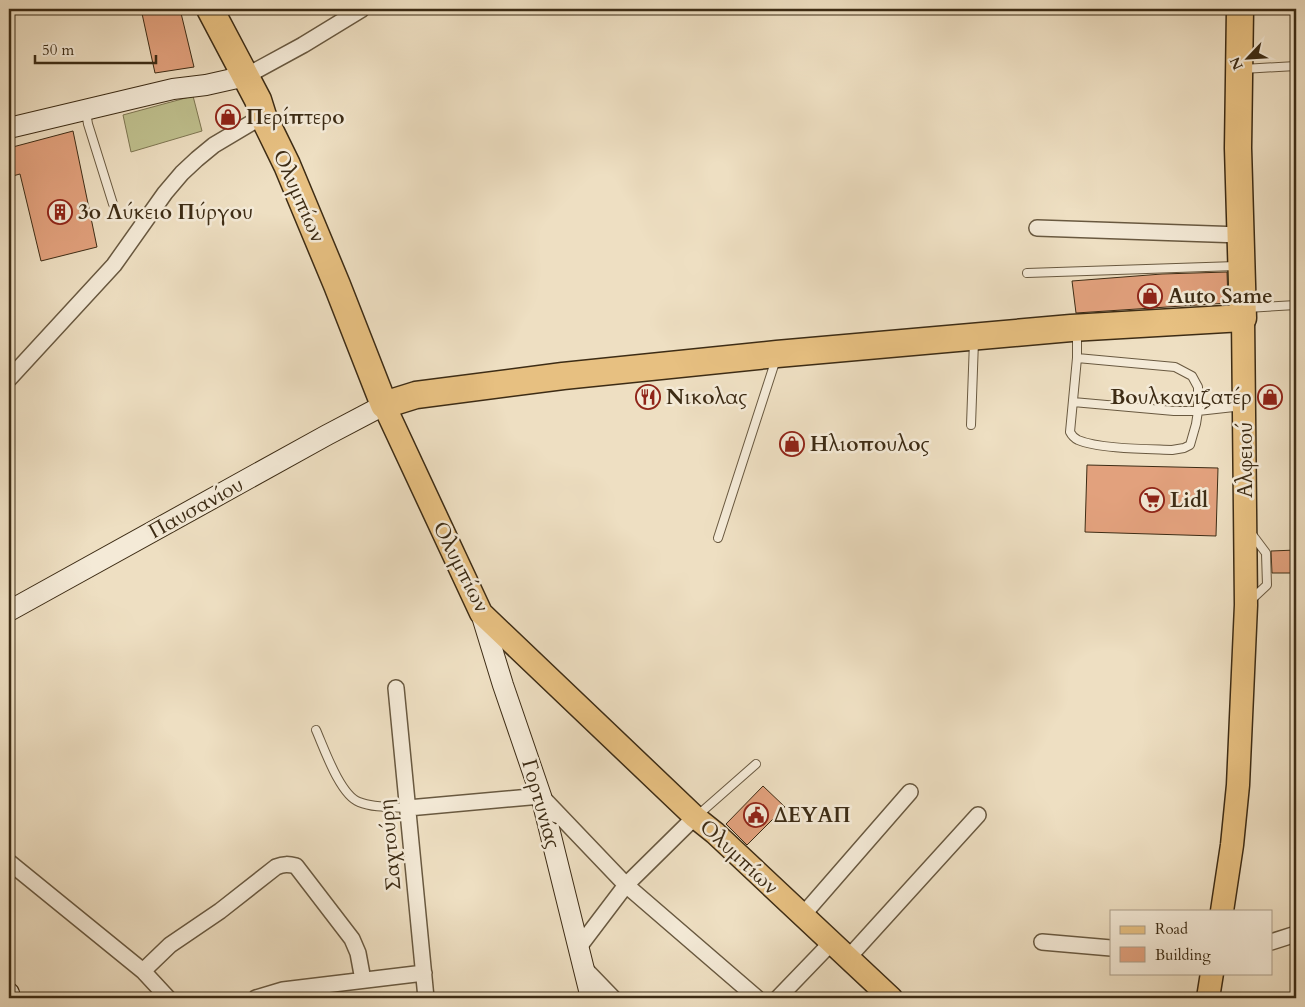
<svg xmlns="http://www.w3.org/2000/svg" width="1305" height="1007" font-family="Cardo,serif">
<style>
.green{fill:#bfc08e;stroke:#7e7652}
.building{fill:#e2a17d;stroke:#3d2c15}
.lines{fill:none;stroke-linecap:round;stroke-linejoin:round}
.lane-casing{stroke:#695940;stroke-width:10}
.street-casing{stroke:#695940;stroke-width:18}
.secondary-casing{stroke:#3d2c15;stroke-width:22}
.primary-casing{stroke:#3d2c15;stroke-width:25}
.highway-casing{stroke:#3d2c15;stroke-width:29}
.lane{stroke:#f4ead7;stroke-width:8}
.street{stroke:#f4ead7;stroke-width:15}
.secondary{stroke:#f4ead7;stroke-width:20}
.primary{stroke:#e7c081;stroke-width:22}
.highway{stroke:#e7c081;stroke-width:26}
.labels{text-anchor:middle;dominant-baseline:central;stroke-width:5;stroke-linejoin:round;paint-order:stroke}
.poi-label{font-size:21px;font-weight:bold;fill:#3d2c15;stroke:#f4ead7;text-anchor:start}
.street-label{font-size:21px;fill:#3d2c15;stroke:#f4ead7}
</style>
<rect width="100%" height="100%" fill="#eedfc2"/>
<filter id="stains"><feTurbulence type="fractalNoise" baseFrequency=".004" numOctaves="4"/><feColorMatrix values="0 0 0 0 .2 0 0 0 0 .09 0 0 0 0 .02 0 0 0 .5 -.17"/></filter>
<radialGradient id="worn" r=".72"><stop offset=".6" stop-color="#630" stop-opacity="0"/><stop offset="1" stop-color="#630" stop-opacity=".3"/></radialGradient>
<!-- green -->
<path class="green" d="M 193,96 L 202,131 L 131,152 L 123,115 Z"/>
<!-- building -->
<path class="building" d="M 141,9 L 180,9 L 194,67 L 155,73 Z
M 73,131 L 97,247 L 41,261 L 20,174 L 9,177 L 9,148 Z
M 1227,272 L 1228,303 L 1076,313 L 1072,281 L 1162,274 Z
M 1087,465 L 1218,468 L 1216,536 L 1085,532 Z
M 1296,550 L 1296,573 L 1272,573 L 1271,551 Z
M 763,786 L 785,807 L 747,845 L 726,824 Z"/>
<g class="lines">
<defs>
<path id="lane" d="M 1243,69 L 1296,66
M 86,112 L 88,124 L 113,204
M 1027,273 L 1236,266
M 1247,308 L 1296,305
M 1077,332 L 1077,358 L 1070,432 C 1072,436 1074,438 1078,440 C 1099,449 1148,449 1172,450 L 1184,448 L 1190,445 L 1196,424 L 1198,411 L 1198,387 L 1192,376 L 1175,367 L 1077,358
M 1073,402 L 1174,411 L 1198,411 L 1243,406
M 971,425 L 974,341
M 1251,533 L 1266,553 L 1267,585 L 1251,600
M 718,538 L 776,359
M 316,730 C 324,748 340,795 359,802 C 374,808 392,807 408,808
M 698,815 L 756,764"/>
<path id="street" d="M 246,76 L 303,45 L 362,9
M 1037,228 L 1241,235
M 9,379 L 114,265 L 165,193 L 182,173 L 197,159 L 214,145 L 263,116
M 396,688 L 426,998
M 408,808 L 541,796 L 626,885 L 757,998
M 9,862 L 143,971 L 168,998
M 802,916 L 910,792
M 1042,942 L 1111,948
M 1271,942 L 1296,934
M 579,947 L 626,885 L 695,817
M 848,958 L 978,815
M 584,968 L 613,998
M 143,971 L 170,945 L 220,911 L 276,867 C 284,864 288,864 296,866 L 352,939 L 358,953 L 363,980
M 256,998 L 283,990 L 424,973
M 778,998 L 831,943"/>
<path id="secondary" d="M 9,128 L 173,89 L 206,85 L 246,76
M 9,611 L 327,435 L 384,405
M 481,613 L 503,685 L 541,796 L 591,998
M 9,993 L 10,998"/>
<path id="primary" d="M 384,405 L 481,613 L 695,817 L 715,833 L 891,998
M 1222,911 L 1232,845 L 1238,785 L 1246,605 L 1243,318
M 1208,998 L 1212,973"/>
<path id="highway" d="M 210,9 L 258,100 L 263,116 L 287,165 L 337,285 L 384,405 L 416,395 L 563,376 L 777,354 L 1071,328 L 1243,318 L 1238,148 L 1240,9"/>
</defs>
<!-- lane casing -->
<use href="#lane" class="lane-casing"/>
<!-- street casing -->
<use href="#street" class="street-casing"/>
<!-- secondary casing -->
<use href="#secondary" class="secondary-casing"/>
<!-- primary casing -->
<use href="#primary" class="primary-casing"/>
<!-- highway casing -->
<use href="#highway" class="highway-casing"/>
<!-- lane -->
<use href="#lane" class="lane"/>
<!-- street -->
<use href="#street" class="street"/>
<!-- secondary -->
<use href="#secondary" class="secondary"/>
<!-- primary -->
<use href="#primary" class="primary"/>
<!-- highway -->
<use href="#highway" class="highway"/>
</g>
<!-- icons -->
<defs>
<symbol id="shop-ring" viewBox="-11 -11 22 22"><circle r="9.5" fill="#f4ead7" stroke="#8f2418" stroke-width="1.5"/><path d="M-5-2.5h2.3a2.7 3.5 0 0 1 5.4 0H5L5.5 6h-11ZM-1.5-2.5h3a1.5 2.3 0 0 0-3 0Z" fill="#8f2418"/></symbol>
<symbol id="building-ring" viewBox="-11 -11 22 22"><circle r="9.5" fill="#f4ead7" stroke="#8f2418" stroke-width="1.5"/><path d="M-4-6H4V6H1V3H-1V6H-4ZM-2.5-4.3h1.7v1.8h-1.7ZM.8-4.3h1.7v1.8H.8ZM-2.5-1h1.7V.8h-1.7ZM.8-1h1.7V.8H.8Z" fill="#8f2418"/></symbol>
<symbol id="restaurant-ring" viewBox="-11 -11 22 22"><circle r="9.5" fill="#f4ead7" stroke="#8f2418" stroke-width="1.5"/><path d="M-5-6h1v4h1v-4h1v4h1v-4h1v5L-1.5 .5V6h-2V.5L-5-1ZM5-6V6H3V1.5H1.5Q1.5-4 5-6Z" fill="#8f2418"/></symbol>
<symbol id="supermarket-ring" viewBox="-11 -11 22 22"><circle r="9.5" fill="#f4ead7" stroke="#8f2418" stroke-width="1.5"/><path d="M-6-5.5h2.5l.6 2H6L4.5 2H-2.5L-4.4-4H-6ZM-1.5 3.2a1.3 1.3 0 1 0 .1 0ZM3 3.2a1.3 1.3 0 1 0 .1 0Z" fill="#8f2418"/></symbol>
<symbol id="civic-ring" viewBox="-11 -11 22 22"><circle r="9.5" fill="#f4ead7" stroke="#8f2418" stroke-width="1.5"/><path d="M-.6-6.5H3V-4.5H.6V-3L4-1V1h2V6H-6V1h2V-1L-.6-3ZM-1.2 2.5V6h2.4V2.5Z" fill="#8f2418"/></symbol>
</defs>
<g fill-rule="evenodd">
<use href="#shop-ring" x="214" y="103" width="28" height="28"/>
<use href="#building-ring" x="46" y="198" width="28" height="28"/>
<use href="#shop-ring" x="1136" y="282" width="28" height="28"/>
<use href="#restaurant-ring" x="634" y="383" width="28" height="28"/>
<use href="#shop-ring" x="1256" y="383" width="28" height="28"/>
<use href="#shop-ring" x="778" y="430" width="28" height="28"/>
<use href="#supermarket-ring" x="1138" y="486" width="28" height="28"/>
<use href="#civic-ring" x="742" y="801" width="28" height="28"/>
</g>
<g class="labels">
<!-- poi labels -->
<g class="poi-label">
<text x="246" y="117">Περίπτερο</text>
<text x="78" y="212">3o Λύκειο Πύργου</text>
<text x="1168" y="296">Auto Same</text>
<text x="666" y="397">Νικολας</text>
<text x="1252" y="397" text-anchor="end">Βουλκανιζατέρ</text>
<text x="810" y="444">Ηλιοπουλος</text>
<text x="1170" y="500">Lidl</text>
<text x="774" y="815">ΔΕΥΑΠ</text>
</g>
<!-- street labels -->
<g class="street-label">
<text transform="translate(299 196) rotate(66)">Ολυμπίων</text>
<text transform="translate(1245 460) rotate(-90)">Αλφειού</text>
<text transform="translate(196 508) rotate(-29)">Παυσανίου</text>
<text transform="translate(461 567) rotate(63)">Ολυμπίων</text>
<text transform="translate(541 804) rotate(74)">Γορτυνίας</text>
<text transform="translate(390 845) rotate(-95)">Σαχτούρη</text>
<text transform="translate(739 857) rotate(43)">Ολυμπίων</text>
</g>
</g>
<!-- margin -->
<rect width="1305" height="1007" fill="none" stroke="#eedfc2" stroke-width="30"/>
<rect x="10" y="10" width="1285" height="987" fill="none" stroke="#3d2c15" stroke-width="2.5"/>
<rect x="15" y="15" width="1275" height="977" fill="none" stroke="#3d2c15"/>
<!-- legend -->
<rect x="1110" y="910" width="162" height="65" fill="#f4ead7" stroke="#ab9e89"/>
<rect x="1120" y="926" width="25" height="8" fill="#e7c081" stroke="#ab9e89"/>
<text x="1155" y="934" font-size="15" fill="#3d2c15">Road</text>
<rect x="1120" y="947" width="25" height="15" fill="#e2a17d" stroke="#ab9e89"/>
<text x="1155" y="960" font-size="15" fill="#3d2c15">Building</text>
<!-- north arrow -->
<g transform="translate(1248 58) rotate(245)" stroke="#f4ead7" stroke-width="4" paint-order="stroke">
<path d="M0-4L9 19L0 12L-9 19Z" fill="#3d2c15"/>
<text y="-8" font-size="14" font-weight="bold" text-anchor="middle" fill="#3d2c15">N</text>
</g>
<!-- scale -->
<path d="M35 55v8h121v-8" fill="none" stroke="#3d2c15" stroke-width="2.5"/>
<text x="42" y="55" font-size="15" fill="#3d2c15" stroke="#f4ead7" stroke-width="4" paint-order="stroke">50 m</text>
<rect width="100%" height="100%" filter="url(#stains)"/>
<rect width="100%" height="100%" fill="url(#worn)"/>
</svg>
